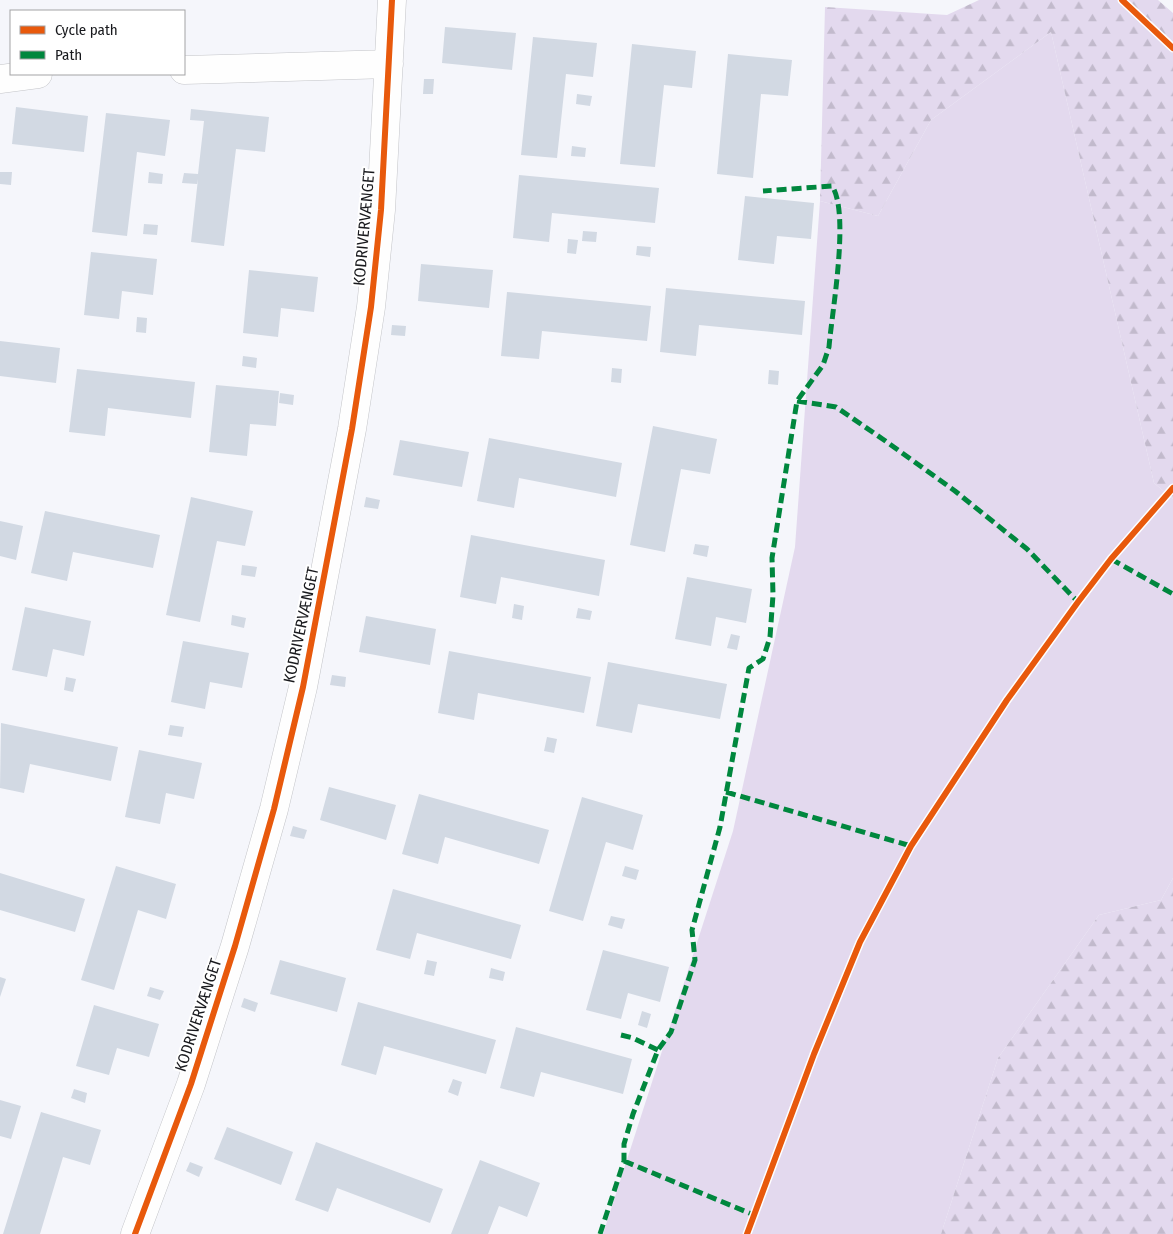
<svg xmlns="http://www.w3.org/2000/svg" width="1173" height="1234" font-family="'Fira Sans Condensed',sans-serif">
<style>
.grass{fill:#e3d9ee}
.forest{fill:url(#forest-firs)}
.building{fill:#d2d9e3}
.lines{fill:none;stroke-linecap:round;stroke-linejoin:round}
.street-casing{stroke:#c3c4c8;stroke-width:29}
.street{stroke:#fefefe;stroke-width:28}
.quiet{stroke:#00873e;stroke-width:5;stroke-dasharray:10 5;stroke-linecap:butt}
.cycleway-casing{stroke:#fff;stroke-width:9}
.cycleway{stroke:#e8590c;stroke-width:6}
.labels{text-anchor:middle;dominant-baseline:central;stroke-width:4;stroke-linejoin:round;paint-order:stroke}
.street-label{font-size:16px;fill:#18191d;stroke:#fff}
</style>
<defs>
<pattern id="forest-firs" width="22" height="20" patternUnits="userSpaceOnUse" patternTransform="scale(1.25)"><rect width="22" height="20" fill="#e3d9ee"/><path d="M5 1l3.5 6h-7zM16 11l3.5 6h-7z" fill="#c2bacc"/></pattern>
</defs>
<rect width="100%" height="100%" fill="#f5f6fb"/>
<!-- grass -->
<path class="grass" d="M 1051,32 L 1154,483 L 1173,499 L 1173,878 L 1161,900 L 1099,915 L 998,1058 L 941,1234 L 603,1234 L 733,831 L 795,547 L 820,201 L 878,216 L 931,120 Z"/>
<!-- forest -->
<path class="forest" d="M 979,0 L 1158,0 L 1173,13 L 1173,499 L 1154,483 L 1051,32 L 931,120 L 878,216 L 820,201 L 825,7 L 947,15 Z
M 1173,878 L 1173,1234 L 941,1234 L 998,1058 L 1099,915 L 1161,900 Z"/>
<!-- building -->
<path class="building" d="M 445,27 L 516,33 L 512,70 L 442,63 Z
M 533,37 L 597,43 L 593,77 L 566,74 L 557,158 L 521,155 Z
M 632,44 L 696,51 L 692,88 L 664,85 L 655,167 L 620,164 Z
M 728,54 L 792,60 L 788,96 L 761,94 L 753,178 L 717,174 Z
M 424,79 L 434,79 L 433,94 L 423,94 Z
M 577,94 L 592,96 L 590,106 L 576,104 Z
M 16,107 L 88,116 L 84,152 L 12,144 Z
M 191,109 L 269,117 L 265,152 L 236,149 L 224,246 L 191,242 L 198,179 L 197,184 L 182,183 L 184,173 L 198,174 L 204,121 L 190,120 Z
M 106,113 L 170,120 L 165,156 L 137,152 L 127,236 L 92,232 Z
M 572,146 L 586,148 L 585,157 L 571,156 Z
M 0,172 L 12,172 L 11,185 L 0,184 Z
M 149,172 L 163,174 L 162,184 L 148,183 Z
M 519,175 L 659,188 L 655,223 L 552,213 L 549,242 L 513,238 Z
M 745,196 L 814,203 L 811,239 L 777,236 L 774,264 L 738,260 Z
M 144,224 L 158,225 L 157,235 L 143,234 Z
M 583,231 L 597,232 L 596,242 L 582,241 Z
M 568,239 L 578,240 L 576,254 L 567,253 Z
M 637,246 L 651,247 L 650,257 L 636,255 Z
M 91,252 L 157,259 L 153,295 L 122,291 L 119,319 L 84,315 Z
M 421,264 L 493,270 L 489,308 L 418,301 Z
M 249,270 L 318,277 L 314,312 L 281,308 L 278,337 L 243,333 Z
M 666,288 L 805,301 L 802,335 L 699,325 L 696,356 L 660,352 Z
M 507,292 L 651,306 L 647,341 L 542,331 L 539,359 L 501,356 Z
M 137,317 L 147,318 L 146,333 L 136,332 Z
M 392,325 L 406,326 L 405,336 L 391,335 Z
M 0,341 L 60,348 L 56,383 L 0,376 Z
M 243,356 L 257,358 L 256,368 L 242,366 Z
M 612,368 L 622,369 L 621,383 L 611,382 Z
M 77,369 L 195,382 L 191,418 L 108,408 L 105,436 L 69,432 Z
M 769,370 L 779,371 L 778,385 L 768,384 Z
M 216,385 L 279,391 L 276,426 L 250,424 L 247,456 L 209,452 Z
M 280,393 L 294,395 L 293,405 L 279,403 Z
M 653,426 L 717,439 L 710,474 L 681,469 L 665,552 L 630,545 Z
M 489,438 L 622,463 L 616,497 L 519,478 L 514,508 L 477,501 Z
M 400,440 L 469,452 L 462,487 L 393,475 Z
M 191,497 L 253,511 L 245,546 L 217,541 L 200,622 L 166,615 Z
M 366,497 L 380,500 L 378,509 L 364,507 Z
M 45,511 L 160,535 L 153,568 L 73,552 L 67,581 L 31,573 Z
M 0,521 L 23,526 L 16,560 L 0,556 Z
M 471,535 L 605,560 L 599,596 L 501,577 L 496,604 L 460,597 Z
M 695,544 L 709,546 L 707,557 L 693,554 Z
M 242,565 L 257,567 L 255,577 L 241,575 Z
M 687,577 L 752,589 L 746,623 L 716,617 L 711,646 L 675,639 Z
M 514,604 L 524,606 L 522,620 L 512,618 Z
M 25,607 L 91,621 L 84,656 L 53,649 L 47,677 L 12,670 Z
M 578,608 L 592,611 L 590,620 L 576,618 Z
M 232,615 L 246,618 L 244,628 L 231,625 Z
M 366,616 L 436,629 L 430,665 L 359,652 Z
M 731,634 L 740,636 L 737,650 L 727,648 Z
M 183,641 L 249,653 L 242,688 L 210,682 L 205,709 L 171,702 Z
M 449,651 L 591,677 L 584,713 L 478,693 L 474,720 L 438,713 Z
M 608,662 L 727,684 L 720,719 L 638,704 L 632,733 L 596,726 Z
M 332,675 L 346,677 L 345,687 L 330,685 Z
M 66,677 L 76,679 L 73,692 L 64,690 Z
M 1,723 L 118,747 L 111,781 L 30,764 L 24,793 L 0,788 Z
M 170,725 L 184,727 L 182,737 L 168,735 Z
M 547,737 L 557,739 L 554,753 L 544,751 Z
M 139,750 L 202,763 L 194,799 L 166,793 L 160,824 L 125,817 Z
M 329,787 L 396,805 L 386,840 L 320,820 Z
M 419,794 L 549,830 L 539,864 L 445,837 L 438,864 L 402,854 Z
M 582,797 L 643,815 L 633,850 L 606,842 L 583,921 L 549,911 Z
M 293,826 L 307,830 L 304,839 L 290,836 Z
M 116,866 L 176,884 L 166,919 L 138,910 L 114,990 L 81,980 Z
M 625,866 L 639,870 L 636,880 L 622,876 Z
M 0,873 L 85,899 L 75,932 L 0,910 Z
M 393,889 L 521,925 L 511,959 L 417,933 L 410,959 L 376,950 Z
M 611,916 L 625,919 L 622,929 L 608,925 Z
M 603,950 L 669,967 L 660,1002 L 628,993 L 621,1019 L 586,1010 Z
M 280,960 L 346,978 L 337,1012 L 270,994 Z
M 427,960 L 437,962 L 434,976 L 424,974 Z
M 491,968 L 505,972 L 503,981 L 489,978 Z
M 0,977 L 6,979 L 0,997 Z
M 150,987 L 164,991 L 160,1000 L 147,996 Z
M 244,998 L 258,1003 L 255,1012 L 241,1007 Z
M 358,1002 L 496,1040 L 486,1074 L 384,1046 L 376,1075 L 341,1065 Z
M 94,1005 L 159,1024 L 149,1057 L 117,1048 L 109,1075 L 76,1066 Z
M 642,1011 L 651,1014 L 647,1028 L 638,1025 Z
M 516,1027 L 632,1059 L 623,1094 L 541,1072 L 534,1097 L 500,1088 Z
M 453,1079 L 462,1082 L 458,1096 L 448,1092 Z
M 74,1089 L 87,1093 L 85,1103 L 71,1098 Z
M 0,1100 L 21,1106 L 11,1139 L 0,1136 Z
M 41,1112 L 101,1130 L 90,1165 L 63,1157 L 40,1234 L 3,1234 Z
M 227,1127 L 293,1152 L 281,1185 L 214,1159 Z
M 316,1142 L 443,1189 L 430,1223 L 337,1188 L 328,1212 L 295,1200 Z
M 480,1160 L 540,1183 L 527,1217 L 499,1206 L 488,1234 L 451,1234 Z
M 190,1162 L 203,1167 L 199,1177 L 186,1171 Z"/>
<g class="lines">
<defs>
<path id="street" d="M 184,70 L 389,64
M 0,79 L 38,74
M 135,1234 L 191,1084 L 235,946 L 274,809 L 303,687 L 352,429 L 371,307 L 381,210 L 392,0"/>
</defs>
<!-- street casing -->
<use href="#street" class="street-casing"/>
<!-- street -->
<use href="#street" class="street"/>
<!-- quiet -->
<path class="quiet" d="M 797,401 L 836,407 L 884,440 L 955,491 L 1027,549 L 1078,602
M 1111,559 L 1173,594
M 726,792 L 911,846
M 621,1035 L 633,1038 L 658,1050
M 624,1161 L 754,1215
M 600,1234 L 624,1161 L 624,1144 L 633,1114 L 658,1050 L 671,1032 L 695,960 L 692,930 L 720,827 L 749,668 L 763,659 L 770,637 L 773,595 L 772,558 L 797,401 L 823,365 L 829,347 C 832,311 850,213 832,186 L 763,191"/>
<defs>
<path id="cycleway" d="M 1122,0 L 1173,48
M 135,1234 L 191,1084 L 235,946 L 274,809 L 303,687 L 352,429 L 371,307 L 381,210 L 392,0
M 747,1234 L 814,1054 L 860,942 L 911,846 L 1007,700 L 1078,602 L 1111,559 L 1173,488"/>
</defs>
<!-- cycleway casing -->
<use href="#cycleway" class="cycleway-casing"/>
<!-- cycleway -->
<use href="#cycleway" class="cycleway"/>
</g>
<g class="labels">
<!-- street labels -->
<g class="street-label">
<text transform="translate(364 227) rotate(-85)">KODRIVERVÆNGET</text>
<text transform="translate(301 625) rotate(-78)">KODRIVERVÆNGET</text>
<text transform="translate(198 1015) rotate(-72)">KODRIVERVÆNGET</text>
</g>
</g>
<!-- legend -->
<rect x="10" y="10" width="175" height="65" fill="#ffffff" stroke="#a3a3a5"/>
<rect x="20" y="26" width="25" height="8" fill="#e8590c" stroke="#a3a3a5"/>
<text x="55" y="35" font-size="15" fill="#18191d">Cycle path</text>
<rect x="20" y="51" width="25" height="8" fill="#00873e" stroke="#a3a3a5"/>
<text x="55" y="60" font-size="15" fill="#18191d">Path</text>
</svg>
